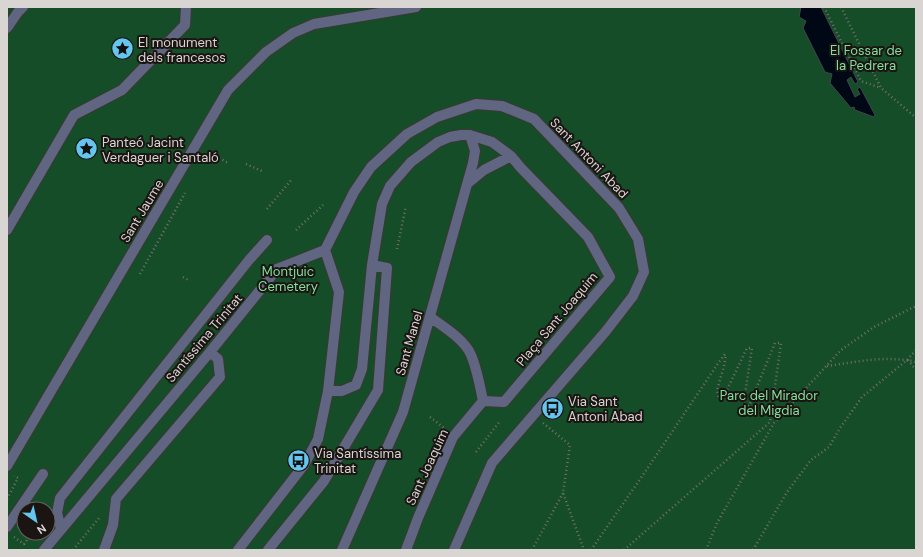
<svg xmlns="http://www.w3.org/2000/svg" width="923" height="557" font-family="'DM Sans',sans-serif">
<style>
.green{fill:#154d28;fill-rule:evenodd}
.water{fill:#000715;stroke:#41454e}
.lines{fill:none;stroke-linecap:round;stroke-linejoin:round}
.minor-casing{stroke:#3d3835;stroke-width:12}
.path{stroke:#756f6d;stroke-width:2.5;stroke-dasharray:1 3;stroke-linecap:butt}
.minor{stroke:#606581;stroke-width:10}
.labels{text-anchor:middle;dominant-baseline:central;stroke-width:4;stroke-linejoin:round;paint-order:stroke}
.poi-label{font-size:13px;fill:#d9d5d3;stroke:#1a1512;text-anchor:start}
.park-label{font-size:13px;fill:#83df9b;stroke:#1a1512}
.street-label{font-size:13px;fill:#d9d5d3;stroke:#1a1512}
</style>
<rect width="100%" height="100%" fill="#241e1b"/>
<!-- green -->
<path class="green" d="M 7,7 L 916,7 L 916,550 L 7,550 ZM 24,509 L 48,509 L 48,533 L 24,533 Z"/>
<!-- water -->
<path class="water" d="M 801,7 L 821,7 L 858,82 L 855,84 L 851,77 L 847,80 L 855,97 L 860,94 L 857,89 L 860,87 L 875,115 L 874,117 L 855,110 L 854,107 L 851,108 L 830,83 L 832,74 L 825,72 L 803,28 L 806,21 L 799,17 Z"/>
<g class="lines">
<defs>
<path id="minor" d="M 7,28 L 18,12 L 23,7
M 467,184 L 484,170 L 511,156
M 7,230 L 74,115 L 122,90 L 185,25 L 186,7
M 325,250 L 354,192 L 371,167 L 407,134 L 437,117 L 476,104 L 502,106 L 534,119 L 619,208 L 638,239 L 644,272 L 633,296 L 606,331 L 492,463 L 454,550
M 328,391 L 342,391 L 356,385 L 362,369 L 372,265 L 382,204 L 390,186 L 411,162 L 438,142 L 450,137 L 461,135 L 470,135 L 492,142 L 511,156 L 521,168 L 588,237 L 610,277 L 504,402 L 483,401 C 480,386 477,369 471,355 C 465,340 443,326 430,317
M 7,466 L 228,90 L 266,52 L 293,33 L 314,24 L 416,7
M 7,527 L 43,474
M 61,529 L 57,513 L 60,498 L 249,260 L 267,240
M 44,550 L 210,352 L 277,269 L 325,250
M 104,550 L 113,525 L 116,499 L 220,377 L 218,359 L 210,352
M 238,550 L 304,465 L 318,439 L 328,391 L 339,292 L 325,250
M 268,550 L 324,481 L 378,390 L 387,268 L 372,265
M 342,550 L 403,412 L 473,163 L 475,151 L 470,135
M 406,550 L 418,518 L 453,437 L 483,401"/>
</defs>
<!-- minor casing -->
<use href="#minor" class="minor-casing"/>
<!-- path -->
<path class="path" d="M 824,7 L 861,81 L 881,88
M 841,7 L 881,88 L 914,116
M 219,158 L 228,163
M 246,164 L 264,172
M 267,209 L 292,179
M 296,230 L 323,205
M 397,249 L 406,206
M 140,274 L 185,193
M 183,277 L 190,281
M 908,360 L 916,370
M 827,366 C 856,362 887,355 916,362
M 430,417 L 444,428
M 543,423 L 570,445 L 563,493 L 584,550
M 476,452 L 500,421
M 7,499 L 18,478 L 14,476
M 14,537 L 24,544 L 32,533
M 73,550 L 99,518
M 532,550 L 563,493
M 591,550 L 645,472 L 719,362 L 725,354
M 624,550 L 770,422 L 781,343 L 775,343 L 749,406 L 743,407 L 752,348 L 747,348 L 725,394 L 719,399 L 717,390 L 724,366 L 726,354
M 706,550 L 717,523 L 774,423 L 841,350 L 874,327 L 916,306
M 753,550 L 787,492 L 811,460 L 829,447 L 840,428 L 862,397 L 907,360 L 916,350"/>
<!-- minor -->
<use href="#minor" class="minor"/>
</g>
<!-- icons -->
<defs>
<symbol id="sight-disc" viewBox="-11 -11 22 22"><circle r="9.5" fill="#64c5ee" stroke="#1a1512"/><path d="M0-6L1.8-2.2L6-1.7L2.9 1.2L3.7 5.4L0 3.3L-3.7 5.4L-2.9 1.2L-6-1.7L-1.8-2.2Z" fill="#111"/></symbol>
<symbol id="bus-disc" viewBox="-11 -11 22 22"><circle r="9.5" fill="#64c5ee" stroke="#1a1512"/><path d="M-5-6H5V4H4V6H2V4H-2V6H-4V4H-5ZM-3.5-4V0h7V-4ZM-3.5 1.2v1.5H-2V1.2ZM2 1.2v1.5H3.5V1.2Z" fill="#111"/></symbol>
</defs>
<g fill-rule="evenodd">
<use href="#sight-disc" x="110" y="36" width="25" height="25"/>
<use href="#sight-disc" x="74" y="136" width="25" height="25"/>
<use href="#bus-disc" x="540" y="396" width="25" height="25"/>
<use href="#bus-disc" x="286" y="448" width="25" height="25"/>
</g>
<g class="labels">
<!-- poi labels -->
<g class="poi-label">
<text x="138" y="42">El monument<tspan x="138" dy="15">dels francesos</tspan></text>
<text x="102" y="142">Panteó Jacint<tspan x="102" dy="15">Verdaguer i Santaló</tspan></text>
<text x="568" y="401">Via Sant<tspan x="568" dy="15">Antoni Abad</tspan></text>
<text x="314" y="453">Via Santíssima<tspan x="314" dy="15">Trinitat</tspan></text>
</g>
<!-- park labels -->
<g class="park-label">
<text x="866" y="50">El Fossar de<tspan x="866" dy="15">la Pedrera</tspan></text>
<text x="288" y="271">Montjuic<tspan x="288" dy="15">Cemetery</tspan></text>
<text x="769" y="395">Parc del Mirador<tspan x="769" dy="15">del Migdia</tspan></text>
</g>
<!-- street labels -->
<g class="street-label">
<text transform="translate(589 158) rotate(46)">Sant Antoni Abad</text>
<text transform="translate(142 211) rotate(-59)">Sant Jaume</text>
<text transform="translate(557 319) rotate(-50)">Plaça Sant Joaquim</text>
<text transform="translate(204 338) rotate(-50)">Santíssima Trinitat</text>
<text transform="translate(409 343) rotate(-74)">Sant Manel</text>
<text transform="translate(427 467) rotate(-65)">Sant Joaquim</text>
</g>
</g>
<!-- border -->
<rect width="923" height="557" fill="none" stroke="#d9d5d3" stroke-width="16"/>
<!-- north arrow -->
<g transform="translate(36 521) rotate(146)"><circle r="19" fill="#1a1512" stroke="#66625f"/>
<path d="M0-3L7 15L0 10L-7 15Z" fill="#64c5ee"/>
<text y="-6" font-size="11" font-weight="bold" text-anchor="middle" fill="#d9d5d3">N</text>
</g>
</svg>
